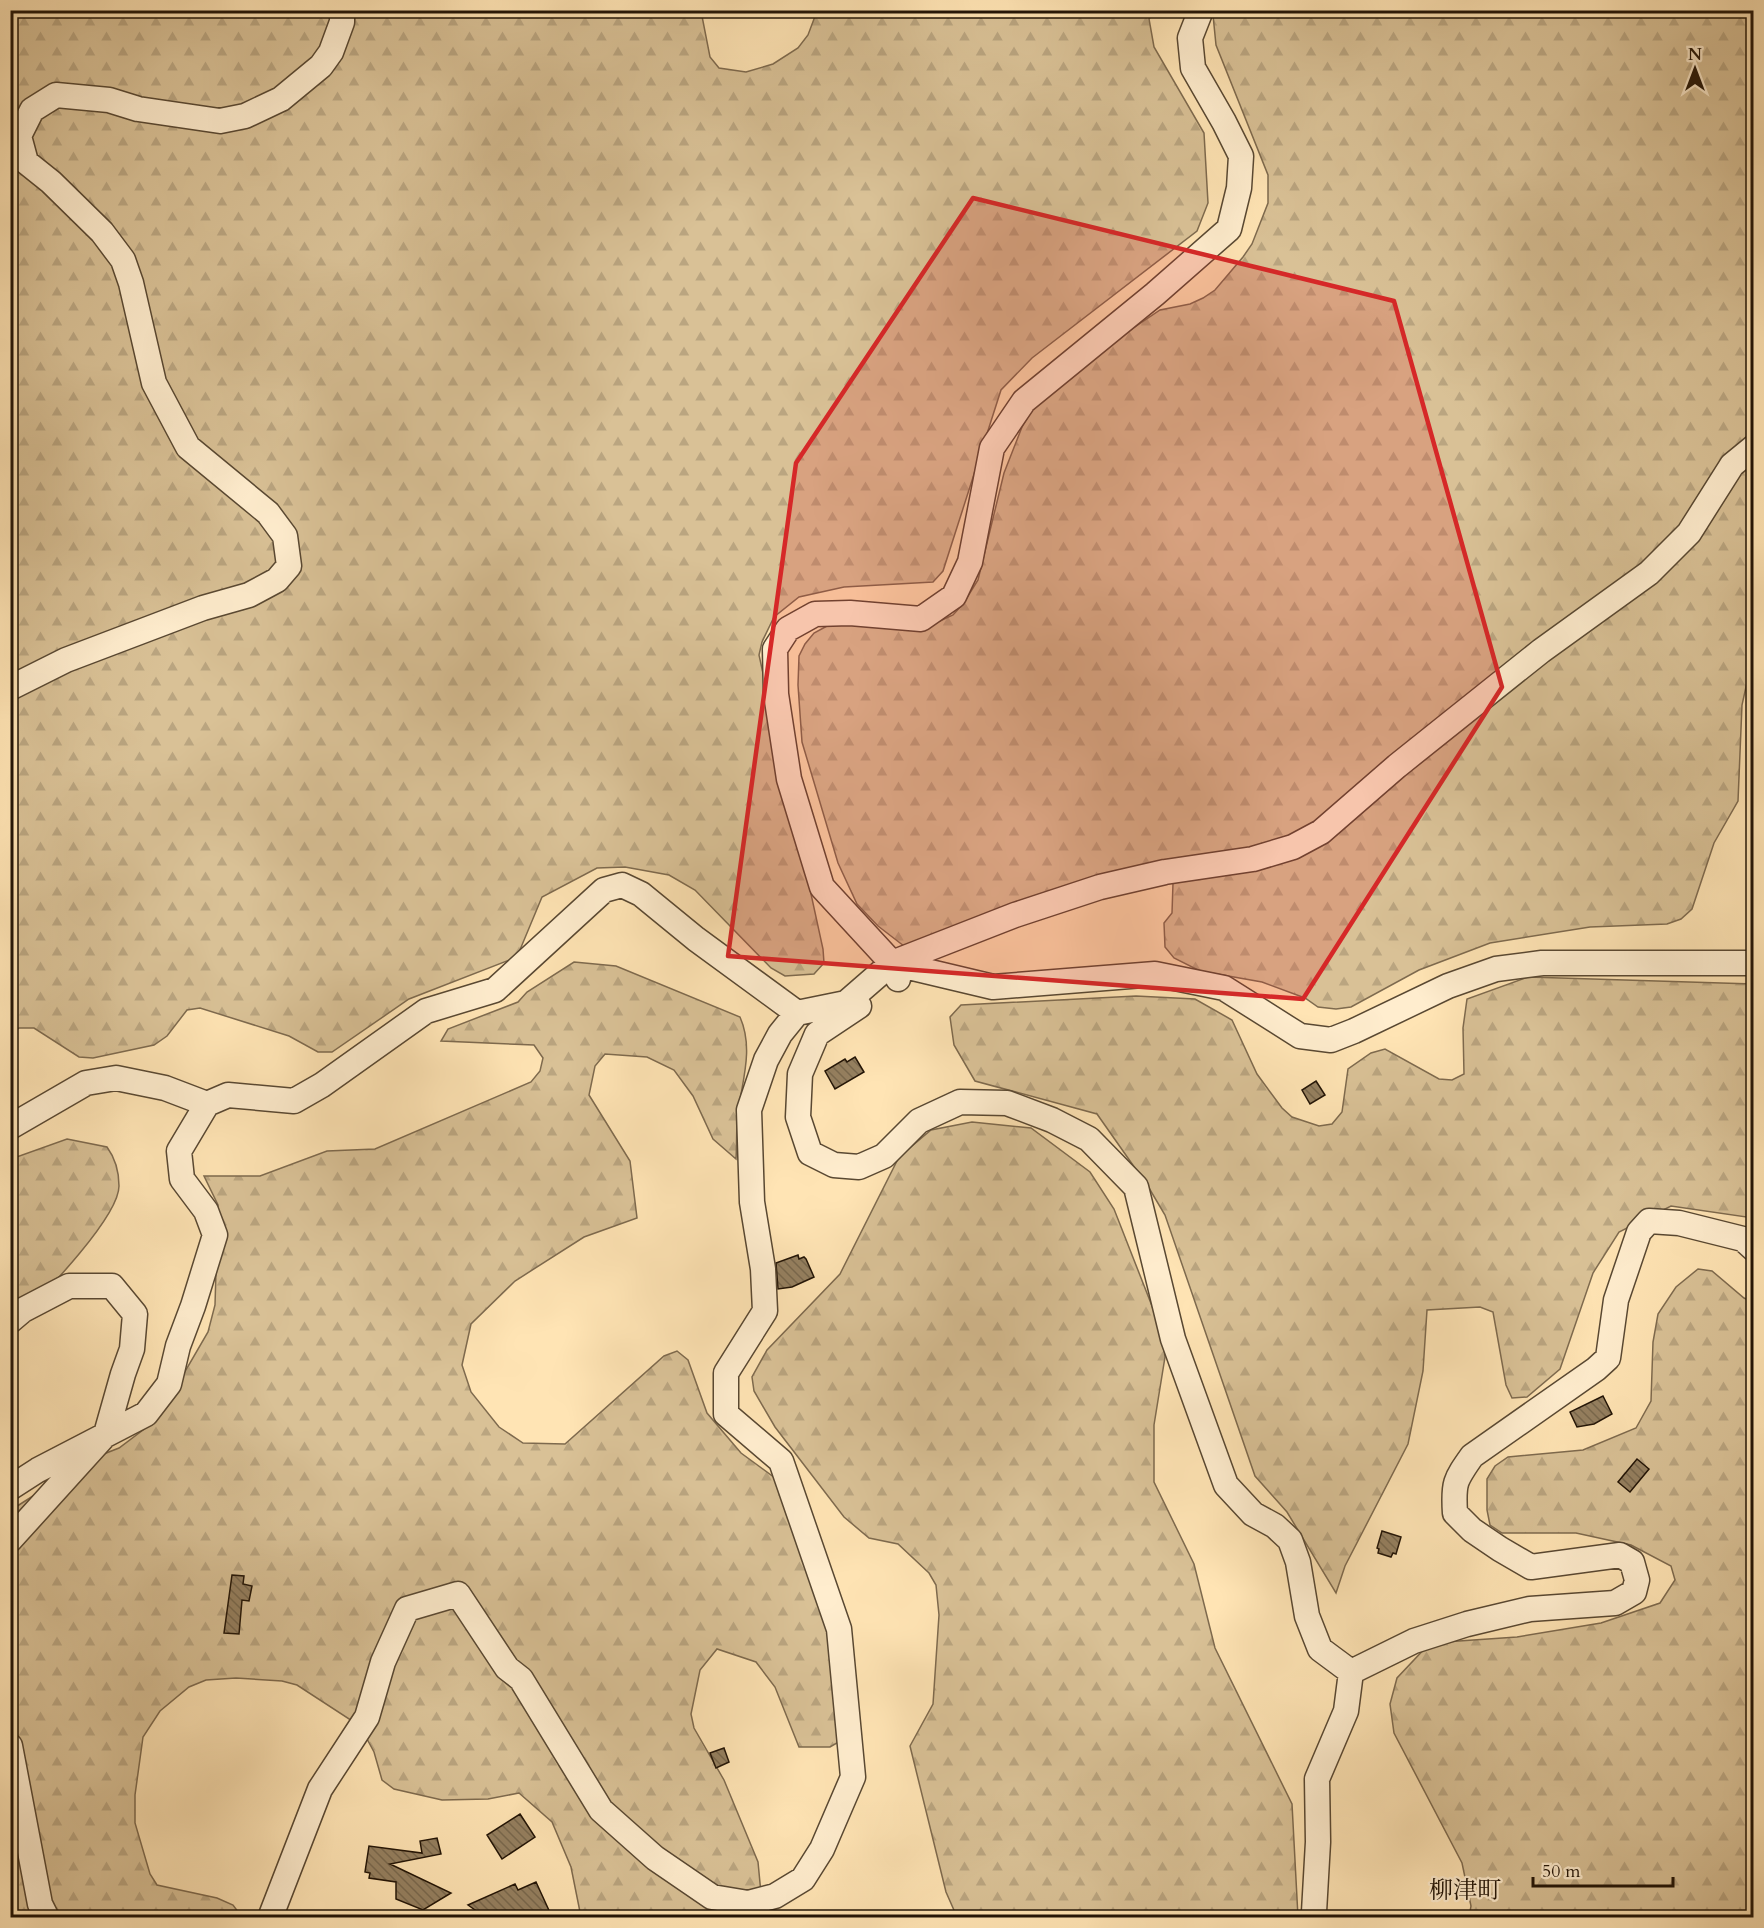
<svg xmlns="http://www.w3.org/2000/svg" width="1764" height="1928" font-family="Cardo,'Noto Serif JP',serif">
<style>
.forest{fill:url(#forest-firs);stroke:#7e6a4e;stroke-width:1.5}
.building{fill:url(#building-back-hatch);stroke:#221406;stroke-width:1.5}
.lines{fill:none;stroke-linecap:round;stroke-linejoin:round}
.minor-casing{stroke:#594832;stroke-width:27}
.minor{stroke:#ffedce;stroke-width:24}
.marked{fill:#d62828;fill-opacity:0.2;stroke:#d62828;stroke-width:4.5;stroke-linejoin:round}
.labels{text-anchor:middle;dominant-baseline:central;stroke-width:4.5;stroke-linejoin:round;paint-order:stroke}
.quarter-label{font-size:24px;fill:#221406;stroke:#ffedce}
</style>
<defs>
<pattern id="forest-firs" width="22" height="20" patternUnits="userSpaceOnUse" patternTransform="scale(1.5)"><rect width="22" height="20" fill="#d9c196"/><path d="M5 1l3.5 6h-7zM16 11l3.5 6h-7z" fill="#baa580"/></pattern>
<pattern id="building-back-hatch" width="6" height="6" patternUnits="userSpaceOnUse" patternTransform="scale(1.5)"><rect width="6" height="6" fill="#958060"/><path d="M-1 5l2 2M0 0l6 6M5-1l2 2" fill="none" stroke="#79684d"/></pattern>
</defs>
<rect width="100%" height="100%" fill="#ffe4b4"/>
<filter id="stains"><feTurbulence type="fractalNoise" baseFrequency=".00333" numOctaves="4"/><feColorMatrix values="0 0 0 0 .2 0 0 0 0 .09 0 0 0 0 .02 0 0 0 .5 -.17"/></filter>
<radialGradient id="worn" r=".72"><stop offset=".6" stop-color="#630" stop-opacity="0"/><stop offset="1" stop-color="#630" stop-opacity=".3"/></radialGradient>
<!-- forest -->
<path class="forest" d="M 11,11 L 701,11 L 710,57 L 719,68 L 746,72 L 773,64 L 798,48 L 808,35 L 817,11 L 1154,11 L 1149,19 L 1154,47 L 1204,133 L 1208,203 L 1197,231 L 1032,358 L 1001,390 L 943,571 L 933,582 L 844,587 L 799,597 L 774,617 L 762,642 L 759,655 L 823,949 L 824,963 L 814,974 L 785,976 L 771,968 L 695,890 L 669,875 L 625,867 L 597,868 L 542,897 L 517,957 L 409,999 L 332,1052 L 318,1052 L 289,1036 L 200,1008 L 187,1010 L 167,1036 L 154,1045 L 93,1058 L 79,1057 L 34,1028 L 19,1028 L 11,1033 Z
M 1215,11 L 1753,11 L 1753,655 L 1742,705 L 1738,801 L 1714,843 L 1692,909 L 1681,919 L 1667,924 L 1590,927 L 1490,943 L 1419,970 L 1351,1007 L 1336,1009 L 1318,1007 L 1305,998 L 1262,982 L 1200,971 L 1174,958 L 1165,947 L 1164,923 L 1172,913 L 1173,883 L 1159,875 L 913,953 L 878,926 L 857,904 L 838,863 L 802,742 L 798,685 L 799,656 L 805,644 L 814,633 L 827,626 L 842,621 L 912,624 L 940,621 L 953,615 L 963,604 L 978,580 L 1004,473 L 1022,427 L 1037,401 L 1092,356 L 1160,310 L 1190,304 L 1203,298 L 1215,290 L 1243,257 L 1252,244 L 1268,203 L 1268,175 L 1216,45 L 1213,15 Z
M 574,962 L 616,966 L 740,1017 C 754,1049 742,1081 738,1113 C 736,1128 737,1144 736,1159 L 713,1139 L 693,1096 L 674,1070 L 647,1057 L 605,1054 L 595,1066 L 589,1095 L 630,1161 L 637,1218 L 584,1237 L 515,1281 L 471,1324 L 462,1365 L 471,1392 L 499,1427 L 523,1443 L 565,1444 L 664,1356 L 677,1351 L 688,1360 L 707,1413 L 741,1453 L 775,1478 L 832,1613 L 842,1740 L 830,1747 L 799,1747 L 775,1687 L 756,1662 L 717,1649 L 700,1670 L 691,1714 L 694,1728 L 724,1780 L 758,1862 L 762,1904 L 758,1917 L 581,1917 L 571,1867 L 552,1822 L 519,1793 L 488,1799 L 442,1800 L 394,1789 L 382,1780 L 374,1752 L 360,1726 L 297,1685 L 282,1681 L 236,1678 L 206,1680 L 189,1687 L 160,1711 L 143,1737 L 135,1795 L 135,1823 L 150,1874 L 157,1885 L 217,1898 L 233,1905 L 242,1917 L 11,1918 L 11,1510 L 91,1459 L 119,1448 L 143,1430 L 172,1394 L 208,1332 L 215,1305 L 218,1205 L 204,1176 L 260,1176 L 327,1151 L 375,1149 L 531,1082 L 540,1071 L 543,1058 L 534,1045 L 441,1041 L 448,1029 L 518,1002 L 527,992 Z
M 1528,977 L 1753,984 L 1753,1218 L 1671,1206 L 1619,1232 L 1593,1273 L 1560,1369 L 1527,1397 L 1512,1398 L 1506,1385 L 1493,1312 L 1480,1307 L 1427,1310 L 1423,1371 L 1408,1444 L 1345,1566 L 1336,1593 L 1287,1512 L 1255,1476 L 1165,1215 L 1149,1188 L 1097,1114 L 975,1081 L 954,1045 L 950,1017 L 961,1005 L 1136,996 L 1195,999 L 1232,1020 L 1257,1074 L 1282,1108 L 1292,1117 L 1319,1126 L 1332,1124 L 1342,1112 L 1348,1069 L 1371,1053 L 1385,1049 L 1439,1079 L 1452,1080 L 1464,1074 L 1463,1028 L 1467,999 Z
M 972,1122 L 1031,1128 L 1090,1172 L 1114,1209 L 1161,1329 L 1165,1357 L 1154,1425 L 1154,1482 L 1194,1564 L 1215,1648 L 1292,1804 L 1298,1917 L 957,1917 L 946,1892 L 910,1746 L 933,1704 L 939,1615 L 936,1585 L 929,1573 L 898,1544 L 869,1538 L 844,1517 L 775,1427 L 754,1391 L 752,1377 L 767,1350 L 840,1274 L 899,1157 L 931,1130 Z
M 67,1139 L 107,1147 C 115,1158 119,1172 119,1186 C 119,1219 35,1303 11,1328 L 11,1159 Z
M 1698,1269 L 1712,1271 L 1744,1298 L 1753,1302 L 1753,1917 L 1469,1917 L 1471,1906 L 1462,1863 L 1394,1733 L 1390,1704 L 1397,1678 L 1430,1643 L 1517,1637 L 1601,1623 L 1660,1603 L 1675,1580 L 1671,1566 L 1631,1545 L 1576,1533 L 1502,1533 L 1490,1525 L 1487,1510 L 1487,1479 L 1495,1466 L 1508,1457 L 1583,1450 L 1636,1428 L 1651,1401 L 1653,1342 L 1658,1314 L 1676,1287 Z"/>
<!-- building -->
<path class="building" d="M 855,1057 L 864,1072 L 835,1089 L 825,1071 L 845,1059 L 847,1062 Z
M 1316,1081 L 1325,1095 L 1310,1104 L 1302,1090 Z
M 798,1255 L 799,1259 L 804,1257 L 806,1259 L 814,1277 L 792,1287 L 778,1289 L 776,1263 Z
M 1603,1396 L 1612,1414 L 1594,1424 L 1577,1427 L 1570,1412 Z
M 1637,1459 L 1649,1469 L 1630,1492 L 1618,1482 Z
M 1382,1531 L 1401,1537 L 1396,1554 L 1393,1553 L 1391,1557 L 1378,1553 L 1379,1549 L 1377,1548 Z
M 232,1575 L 244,1576 L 243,1584 L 252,1586 L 249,1601 L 242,1600 L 239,1634 L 224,1633 Z
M 724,1748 L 729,1762 L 716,1768 L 710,1753 Z
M 520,1814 L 535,1837 L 502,1859 L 487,1835 Z
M 437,1838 L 441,1854 L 390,1864 L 451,1893 L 423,1910 L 396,1899 L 396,1882 L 369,1878 L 370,1873 L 365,1872 L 369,1846 L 422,1853 L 420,1841 Z
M 536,1882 L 552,1917 L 485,1917 L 468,1905 L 515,1884 L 518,1890 Z"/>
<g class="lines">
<defs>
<path id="minor" d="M 10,688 L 66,660 L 203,608 L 249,595 L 277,580 L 289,566 L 285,536 L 268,513 L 188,447 L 154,383 L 131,283 L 123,260 L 102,232 L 51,182 L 26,162 L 19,136 L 32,110 L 56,95 L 109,100 L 138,109 L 220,121 L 245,116 L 281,99 L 321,66 L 331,52 L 342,22 L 342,10
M 892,963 L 993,987 L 1155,974 L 1224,988 L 1300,1036 L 1331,1040 L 1354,1031 L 1448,986 L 1496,969 L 1542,963 L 1754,963
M 898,979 L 892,963 L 822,887 L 789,779 L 776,694 L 775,649 L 788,629 L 815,614 L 850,613 L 921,619 L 954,596 L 970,562 L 992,448 L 1024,401 L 1155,294 L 1229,229 L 1239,188 L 1241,156 L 1224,122 L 1193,68 L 1190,38 L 1201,10
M 859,1006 L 817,1034 L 800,1074 L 798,1117 L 810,1153 L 834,1165 L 859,1167 L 884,1156 L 919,1121 L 960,1102 L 1007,1103 L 1052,1120 L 1089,1139 L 1136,1187 L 1173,1339 L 1226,1485 L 1253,1514 L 1275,1526 L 1290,1540 L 1298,1562 L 1307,1616 L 1320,1649 L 1351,1672
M 10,1127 L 86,1083 L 116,1078 L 165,1088 L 207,1104
M 10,1321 L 23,1310 L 69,1286 L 112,1286 L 135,1314 L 132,1349 L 123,1374 L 106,1434 L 10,1540
M 10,1488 L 38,1470 L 146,1414 L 169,1384 L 178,1346 L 193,1306 L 215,1235 L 206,1211 L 182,1179 L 179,1151 L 207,1104 L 228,1095 L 294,1101 L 322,1085 L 426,1011 L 495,990 L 604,890 L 622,885 L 641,894 L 696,939 L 797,1013
M 1351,1672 L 1414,1641 L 1467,1624 L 1530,1609 L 1615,1603 L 1634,1592 L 1637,1580 L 1632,1562 L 1620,1555 L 1531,1567 L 1500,1549 L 1472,1530 L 1455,1513 C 1453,1483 1455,1480 1472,1456 L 1596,1369 L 1608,1358 L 1616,1300 L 1639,1232 L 1649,1221 L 1679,1223 L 1743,1239 L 1754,1249
M 10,1746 L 40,1904 L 47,1918
M 270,1918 L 320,1789 L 367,1717 L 383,1662 L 407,1609 L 458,1594 L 507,1668 L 521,1679 L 601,1810 L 655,1858 L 712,1897 L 748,1903 L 775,1896 L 803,1879 L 822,1849 L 853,1777 L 839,1629 L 781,1461 L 726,1414 L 726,1373 L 765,1311 L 763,1269 L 752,1202 L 749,1110 L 766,1060 L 780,1034 L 797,1013 L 846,1003 L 892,963 L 1015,915 L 1100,887 L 1165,872 L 1253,859 L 1293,847 L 1321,832 L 1397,766 L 1541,651 L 1649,573 L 1689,533 L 1732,465 L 1754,447
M 1316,1918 L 1314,1912 L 1318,1842 L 1317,1779 L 1346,1711 L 1351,1672"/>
</defs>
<!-- minor casing -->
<use href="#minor" class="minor-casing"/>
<!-- minor -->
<use href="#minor" class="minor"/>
</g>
<!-- marked area -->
<path class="marked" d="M 973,198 L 1394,301 L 1502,687 L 1303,999 L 728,956 L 796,463 Z"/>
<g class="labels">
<!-- quarter labels -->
<g class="quarter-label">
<text x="1465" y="1890">柳津町</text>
</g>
</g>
<!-- margin -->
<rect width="1764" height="1928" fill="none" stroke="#ffe4b4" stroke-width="36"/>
<rect x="12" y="12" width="1740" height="1904" fill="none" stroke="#221406" stroke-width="3"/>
<rect x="18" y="18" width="1728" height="1892" fill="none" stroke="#221406" stroke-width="1.5"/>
<!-- north arrow -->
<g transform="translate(1695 69)" stroke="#ffedce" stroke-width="4.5" paint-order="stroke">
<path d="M0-4.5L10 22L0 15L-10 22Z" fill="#221406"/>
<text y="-9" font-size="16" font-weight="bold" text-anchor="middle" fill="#221406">N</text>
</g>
<!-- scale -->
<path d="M1533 1877v9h140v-9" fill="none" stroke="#221406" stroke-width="3"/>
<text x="1542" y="1877" font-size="18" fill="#221406" stroke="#ffedce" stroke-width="4.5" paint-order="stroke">50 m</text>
<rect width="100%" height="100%" filter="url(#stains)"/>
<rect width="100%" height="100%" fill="url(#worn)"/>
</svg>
